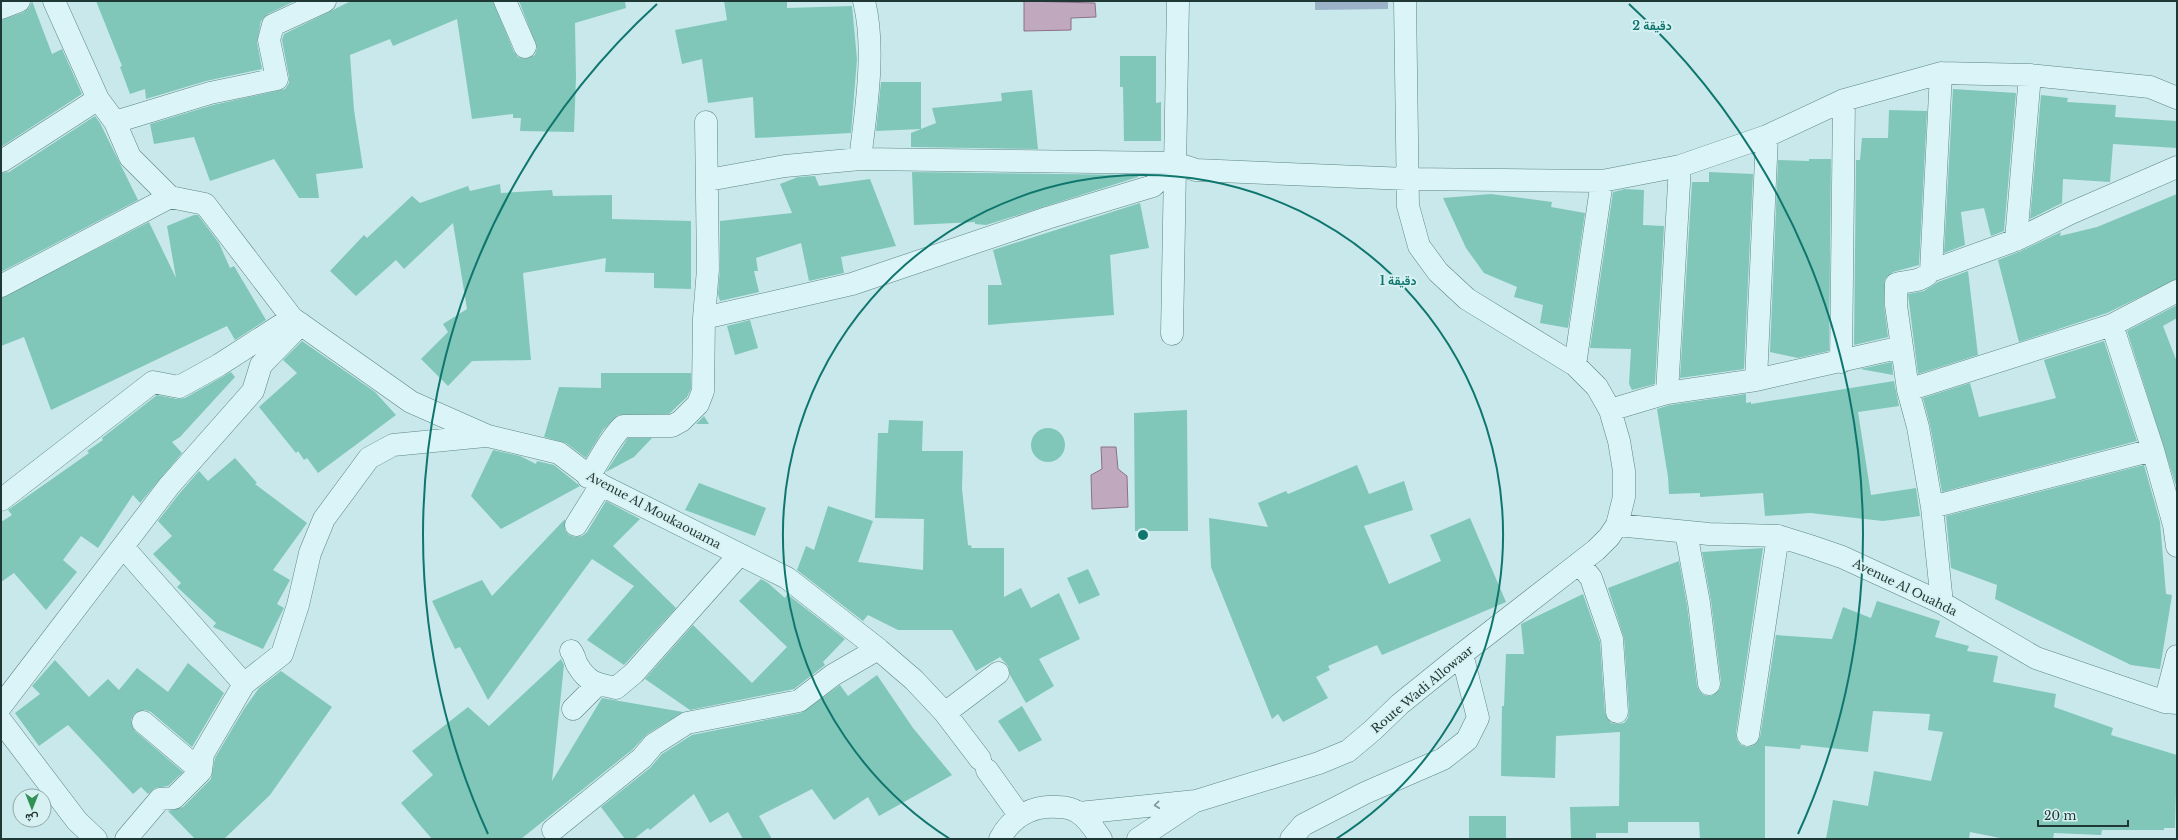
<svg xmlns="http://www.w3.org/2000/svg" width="2178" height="840" font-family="'Libre Baskerville',Vazirmatn,serif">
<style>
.green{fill:#9cb2c9}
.water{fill:#c0a8be;stroke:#8e6f8a}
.building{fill:#80c7b9}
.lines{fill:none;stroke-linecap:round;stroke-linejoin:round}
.minor-casing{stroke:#5e8683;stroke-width:23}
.minor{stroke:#daf4f7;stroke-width:22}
.oneway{stroke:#7d9696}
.ring{fill:none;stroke:#0f766e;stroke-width:2}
.labels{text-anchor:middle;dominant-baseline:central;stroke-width:4;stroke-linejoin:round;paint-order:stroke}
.street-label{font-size:12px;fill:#203835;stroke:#d7f1f3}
.centre{fill:#0f766e;stroke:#d7f1f3;stroke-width:2}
.ring-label{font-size:12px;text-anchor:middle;font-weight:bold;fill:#0f766e;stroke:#d7f1f3;stroke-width:4;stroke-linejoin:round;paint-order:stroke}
</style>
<rect width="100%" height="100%" fill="#c8e8eb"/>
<!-- green -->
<path class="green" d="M 1315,1 L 1388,1 L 1388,9 L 1315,10 Z"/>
<!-- water -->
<path class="water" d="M 1024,1 L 1095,3 L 1096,17 L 1071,18 L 1071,30 L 1024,31 Z
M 1101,447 L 1116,447 L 1118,469 L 1127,476 L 1128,507 L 1092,509 L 1091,475 L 1102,469 Z"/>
<!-- building -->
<path class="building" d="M 32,1 L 52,54 L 62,49 L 82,94 L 1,147 L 1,20 L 24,12 L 29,8 Z
M 96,1 L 295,1 L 268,14 L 261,21 L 257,42 L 262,69 L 206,81 L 146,99 L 145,89 L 130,94 L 120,67 L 122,66 Z
M 351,1 L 493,1 L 514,52 L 518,57 L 524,59 L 535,55 L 537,48 L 519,1 L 625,1 L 626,8 L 575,23 L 576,77 L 574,132 L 520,131 L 521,118 L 513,118 L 513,114 L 472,119 L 457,19 L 393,46 L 390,39 L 350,55 L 354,110 L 363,168 L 316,174 L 319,198 L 299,198 L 274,159 L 210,181 L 194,137 L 154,144 L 150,124 L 213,105 L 285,89 L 289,83 L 289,77 L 282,40 L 284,34 Z
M 724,1 L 787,1 L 787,8 L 852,6 L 857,59 L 851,133 L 755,138 L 753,97 L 708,103 L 702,59 L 682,64 L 675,30 L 727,20 Z
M 1120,56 L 1156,56 L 1156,103 L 1161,102 L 1161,141 L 1124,141 L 1123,87 L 1120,87 Z
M 881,82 L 921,82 L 921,129 L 876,131 Z
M 1953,89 L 2016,93 L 2004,231 L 1991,236 L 1984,208 L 1961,212 L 1965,245 L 1944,253 Z
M 1032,90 L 1038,149 L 911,147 L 911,133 L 936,123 L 932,108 L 1002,101 L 1001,93 Z
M 2041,95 L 2068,98 L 2067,102 L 2116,105 L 2115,117 L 2177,121 L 2177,148 L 2113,144 L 2110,182 L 2063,179 L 2062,203 L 2030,219 Z
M 1889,110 L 1927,111 L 1919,265 L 1893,272 L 1885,279 L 1884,305 L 1888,337 L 1854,345 L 1856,160 L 1860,160 L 1862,138 L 1888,138 Z
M 95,116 L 100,123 L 138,200 L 1,272 L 1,173 L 9,172 Z
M 1809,159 L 1831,159 L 1829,351 L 1798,358 L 1770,352 L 1778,160 L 1809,161 Z
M 912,172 L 1138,175 L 1138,177 L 986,225 L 975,224 L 975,222 L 914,225 Z
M 1709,172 L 1753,174 L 1744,369 L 1680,378 L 1692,182 L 1709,182 Z
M 815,176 L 819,186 L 870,179 L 896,246 L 841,257 L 844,273 L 809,281 L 801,243 L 756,258 L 758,271 L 754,271 L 759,292 L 720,301 L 718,294 L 720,269 L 720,221 L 792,213 L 780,184 L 798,177 Z
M 500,184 L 501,193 L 552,190 L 553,196 L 612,195 L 612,219 L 691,221 L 691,289 L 654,288 L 654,273 L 605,272 L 606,258 L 523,273 L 531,360 L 472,361 L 448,386 L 421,359 L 448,332 L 443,324 L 467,309 L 453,223 L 404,269 L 396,260 L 356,296 L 330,271 L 364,235 L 367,238 L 412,196 L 420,203 L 468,186 L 470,191 Z
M 1625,189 L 1644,190 L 1643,225 L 1664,226 L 1655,384 L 1632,390 L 1629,384 L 1631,349 L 1590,348 L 1613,192 Z
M 1491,194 L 1552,202 L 1551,207 L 1585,213 L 1568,328 L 1540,323 L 1543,305 L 1514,297 L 1517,287 L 1484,273 L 1466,248 L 1443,198 Z
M 2177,194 L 2177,279 L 2107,313 L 2019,342 L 1998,260 L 2021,251 L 2061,232 L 2060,236 L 2097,227 Z
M 1140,203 L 1149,248 L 1110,255 L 1114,315 L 988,325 L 988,285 L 1002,285 L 993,250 Z
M 194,215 L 198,215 L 219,243 L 230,268 L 234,266 L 266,320 L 235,340 L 227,326 L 51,410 L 24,337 L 1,346 L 1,298 L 149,222 L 176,278 L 167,226 Z
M 1968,271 L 1978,355 L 1918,374 L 1908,294 L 1924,291 L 1938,282 Z
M 2177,305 L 2177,318 L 2163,326 L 2177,362 L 2177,489 L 2127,331 Z
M 750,320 L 758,348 L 735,355 L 727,326 Z
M 302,341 L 375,392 L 396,415 L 318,473 L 307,458 L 304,460 L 298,451 L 296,453 L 259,407 L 297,373 L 283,360 Z
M 2104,341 L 2137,441 L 1942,492 L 1930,425 L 1923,398 L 1970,383 L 1979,417 L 2056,398 L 2044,360 Z
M 1892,362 L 1893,375 L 1860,369 Z
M 231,372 L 235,377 L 180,437 L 172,442 L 182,453 L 140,503 L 133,495 L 98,548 L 81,536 L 63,560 L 77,572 L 46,610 L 14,573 L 1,582 L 1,522 L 12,515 L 8,510 L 89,453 L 87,451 L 103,440 L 102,438 L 157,395 L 177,399 L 185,398 Z
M 601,373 L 691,373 L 691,389 L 687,397 L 669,414 L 618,415 L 603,430 L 586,458 L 566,443 L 544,437 L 559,387 L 601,388 Z
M 1894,381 L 1899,406 L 1858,412 L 1871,495 L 1916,488 L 1920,516 L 1883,521 L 1810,513 L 1765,516 L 1763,493 L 1700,497 L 1700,493 L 1669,494 L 1668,477 L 1657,409 L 1670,405 L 1746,394 L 1746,403 L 1751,402 L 1751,404 Z
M 1187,410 L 1188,531 L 1135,531 L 1134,413 Z
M 704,416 L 709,424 L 696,424 Z
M 889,420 L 923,421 L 922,451 L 963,451 L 962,489 L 968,545 L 972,546 L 971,548 L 1004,548 L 1004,597 L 1021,588 L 1031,608 L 1059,593 L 1080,639 L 1039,659 L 1054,686 L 1026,703 L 1010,675 L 1008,666 L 1000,657 L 976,671 L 952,630 L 898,630 L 868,615 L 863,621 L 797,570 L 806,546 L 814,550 L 828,506 L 873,521 L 858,562 L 923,570 L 924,519 L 875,518 L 878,433 L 888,433 Z
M1031 445a17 17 0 1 1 34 0a17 17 0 1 1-34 0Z
M 628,438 L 652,438 L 634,457 L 606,472 Z
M 493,450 L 520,456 L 536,464 L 537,461 L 554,465 L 580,486 L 501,529 L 471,496 Z
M 235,458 L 257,483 L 255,484 L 307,523 L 273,570 L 290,580 L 277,604 L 284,608 L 263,649 L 213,627 L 216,623 L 177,587 L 181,583 L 153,554 L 172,536 L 158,521 L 179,494 L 199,471 L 208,481 Z
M 1357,465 L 1369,494 L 1404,481 L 1413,510 L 1364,526 L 1389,584 L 1441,561 L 1430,535 L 1470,518 L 1506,602 L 1382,655 L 1377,645 L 1328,666 L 1330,670 L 1316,677 L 1328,698 L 1283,722 L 1278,714 L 1272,719 L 1211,567 L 1209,518 L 1268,527 L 1258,503 L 1286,491 L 1288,494 Z
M 2144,465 L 2160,522 L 2166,594 L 2172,595 L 2160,669 L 2131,665 L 1995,599 L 1997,585 L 1951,568 L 1946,516 Z
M 699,483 L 766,508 L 755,536 L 685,510 Z
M 606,501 L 640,519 L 613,546 L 676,608 L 624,665 L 587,640 L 634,586 L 592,559 L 488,700 L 460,647 L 455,649 L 432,601 L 482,580 L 492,596 L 565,519 L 565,530 L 569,535 L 575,537 L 582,536 L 587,532 Z
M 1763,548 L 1736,733 L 1737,740 L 1741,745 L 1747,747 L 1753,746 L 1760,737 L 1776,635 L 1832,639 L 1843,607 L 1871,618 L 1877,601 L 1940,621 L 1935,637 L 1969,646 L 1967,651 L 1998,656 L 1993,682 L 2056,694 L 2054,707 L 2113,728 L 2111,735 L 2177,755 L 2175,828 L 2164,828 L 2164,830 L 2102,830 L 2101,835 L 2054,833 L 2053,839 L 2005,839 L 1970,832 L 1969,839 L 1826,839 L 1833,800 L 1868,806 L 1874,771 L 1931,781 L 1943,732 L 1928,730 L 1930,714 L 1873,711 L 1868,752 L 1801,745 L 1800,749 L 1765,746 L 1765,839 L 1700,839 L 1699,822 L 1628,822 L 1628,833 L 1596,833 L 1596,839 L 1571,839 L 1570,807 L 1619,806 L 1620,732 L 1556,736 L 1555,778 L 1501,776 L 1502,706 L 1504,706 L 1506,654 L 1524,654 L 1521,624 L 1583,594 L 1600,642 L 1605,713 L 1611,723 L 1617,724 L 1624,723 L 1628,718 L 1629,711 L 1624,638 L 1608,588 L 1679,561 L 1687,605 L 1697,686 L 1699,691 L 1704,695 L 1711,696 L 1720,689 L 1721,682 L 1711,601 L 1702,552 Z
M 1088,569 L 1100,595 L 1079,604 L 1067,578 Z
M 761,579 L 768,583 L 785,598 L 787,594 L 845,639 L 823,662 L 825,665 L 794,689 L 690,710 L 645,679 L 693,625 L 752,683 L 787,647 L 739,601 Z
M 561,659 L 564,665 L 552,781 L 602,698 L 683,712 L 647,734 L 633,749 L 521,839 L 432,839 L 401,803 L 433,775 L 412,751 L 468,707 L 489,726 Z
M 55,660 L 89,697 L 108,679 L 119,690 L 137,668 L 168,692 L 188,663 L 224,693 L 192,747 L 151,712 L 145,710 L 134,714 L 131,720 L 135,731 L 183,772 L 168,786 L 155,788 L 148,794 L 141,787 L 133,794 L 68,725 L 39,746 L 15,713 L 40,694 L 32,686 Z
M 281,671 L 332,707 L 270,795 L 224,839 L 195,839 L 168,811 L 183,807 L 211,779 L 215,758 L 244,709 L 259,688 Z
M 877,675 L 913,728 L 952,775 L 879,816 L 868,797 L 834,820 L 812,789 L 759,816 L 772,839 L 743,839 L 728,812 L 710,823 L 694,794 L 650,830 L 648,828 L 634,839 L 625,839 L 601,807 L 650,768 L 662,754 L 692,735 L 801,713 L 840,685 L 848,696 Z
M 1022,706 L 1042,740 L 1019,752 L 998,721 Z
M 1469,816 L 1506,816 L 1506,839 L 1469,839 Z"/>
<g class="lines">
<defs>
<path id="minor" d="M 54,1 L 98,99 L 115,122 L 130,157 L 170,197 L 205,204 L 292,318 L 411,402 L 488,436 L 559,453 L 601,485 L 787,578 L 878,649 L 914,680 L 945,713 L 980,759
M 505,1 L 525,47
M 1,8 L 19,1
M 115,122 L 210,93 L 277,79 L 269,40 L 273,25 L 325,1
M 860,159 C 866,111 876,48 864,1
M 2,161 L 98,99
M 708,180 L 785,166 L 860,159 L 1175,163 L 1196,170 L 1407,179 L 1602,181 L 1680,166 L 1767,136 L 1844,100 L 1941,73 L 2030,75 L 2150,87 L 2177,98
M 2016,240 L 2030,75
M 1931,271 L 1941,73
M 1,286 L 170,197
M 704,318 L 852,284 L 1047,218 L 1153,186 L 1175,163
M 2112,325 L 2153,450 L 2174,525 L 2177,546
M 1172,334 L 1178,1
M 1902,347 L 1896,305 L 1896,284 C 1909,280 1921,283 1931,271 L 2016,240 L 2071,213 L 2177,167
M 1841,362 L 1844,100
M 1575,365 L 1602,181
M 1756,380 L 1767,136
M 1908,390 L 2112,325 L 2177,291
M 1667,393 L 1680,166
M 1610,410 L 1667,393 L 1756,380 L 1902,347 L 1908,390 L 1918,427 L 1932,507
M 588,477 C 600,461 608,440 623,426 L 672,426 L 681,421 L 698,404 L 703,391 L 704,318 L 708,269 L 706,122
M 1,500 L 153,382 L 179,387 L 219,365 L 292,318
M 576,525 L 601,485
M 1617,525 L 1709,534 L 1778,536 L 1810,546 L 1842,557 L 1942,603 L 2036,658 L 2165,702 L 2177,703
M 1686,532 L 1699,603 L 1709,684
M 124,548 L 244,684
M 1579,563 L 1591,578 L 1612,639 L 1617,712
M 1942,603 L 1932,507 L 2153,450
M 571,651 C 575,656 575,662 578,666 C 589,684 598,684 616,688 L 634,673 L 739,555
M 2165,702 L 2177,656
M 1,706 L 169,486 L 253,391 L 261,365 L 301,324
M 573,709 L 597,685
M 945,713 L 998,673
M 1,721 L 77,821 L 96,839
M 143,722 L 201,771
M 1748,735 L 1778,536
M 987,770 L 1020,816
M 1079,813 L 1196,801 L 1319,763 L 1348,751 L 1373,730 L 1400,704 L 1462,654 L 1596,550 L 1609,537 L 1617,525 L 1624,497 L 1624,471 L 1619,441 L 1610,410 L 1597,387 L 1575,365 L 1467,299 L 1438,272 L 1419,246 L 1408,206 L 1405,1
M 553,830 L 642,758 L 654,744 L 687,723 L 799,701 L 833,675 L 878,649
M 126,839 L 160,799 L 174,798 L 201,771 L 203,754 L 244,684 L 282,654 L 298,605 L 310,553 L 324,519 L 369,458 L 393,445 L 485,436
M 1000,839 C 1012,816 1033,805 1059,807 C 1066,807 1073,809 1079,813 C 1088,819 1095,830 1101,839
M 1138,839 L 1192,803
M 1291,839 L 1303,825 L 1365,793 L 1443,759 L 1467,740 L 1478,718 L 1462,654"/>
</defs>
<!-- minor casing -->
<use href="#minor" class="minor-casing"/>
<!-- minor -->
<use href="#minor" class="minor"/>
</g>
<!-- one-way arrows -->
<defs><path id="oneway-chevron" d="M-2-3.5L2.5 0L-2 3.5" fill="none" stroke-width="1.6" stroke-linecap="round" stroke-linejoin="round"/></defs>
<use class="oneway" href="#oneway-chevron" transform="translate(1157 805) rotate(174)"/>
<!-- distance rings -->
<g class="ring">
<path d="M950 839A360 360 0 1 1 1336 839"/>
<path d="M488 834A720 720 0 0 1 657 4M1629 4A720 720 0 0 1 1798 834"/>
</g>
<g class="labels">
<!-- street labels -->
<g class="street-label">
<text transform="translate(654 510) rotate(28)">Avenue Al Moukaouama</text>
<text transform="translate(1905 587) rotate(26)">Avenue Al Ouahda</text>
<text transform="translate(1422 689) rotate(-40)">Route Wadi Allowaar</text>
</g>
</g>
<circle cx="1143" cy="535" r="6" class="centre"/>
<g class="ring-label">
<text x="1652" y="30">2 دقيقة</text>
<text x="1398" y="285">1 دقيقة</text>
</g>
<!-- border -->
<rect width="2178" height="840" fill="none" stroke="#203835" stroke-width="4"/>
<!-- north arrow -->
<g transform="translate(32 808) rotate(180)"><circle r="19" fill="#d7f1f3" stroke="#8ea7a7"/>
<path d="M0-3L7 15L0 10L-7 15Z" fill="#329156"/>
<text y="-6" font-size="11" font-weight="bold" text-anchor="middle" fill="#203835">ش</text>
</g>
<!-- scale -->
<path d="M2038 820v6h90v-6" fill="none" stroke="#203835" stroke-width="2"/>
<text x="2044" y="820" font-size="12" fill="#203835" stroke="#d7f1f3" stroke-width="3" paint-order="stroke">20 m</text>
</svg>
